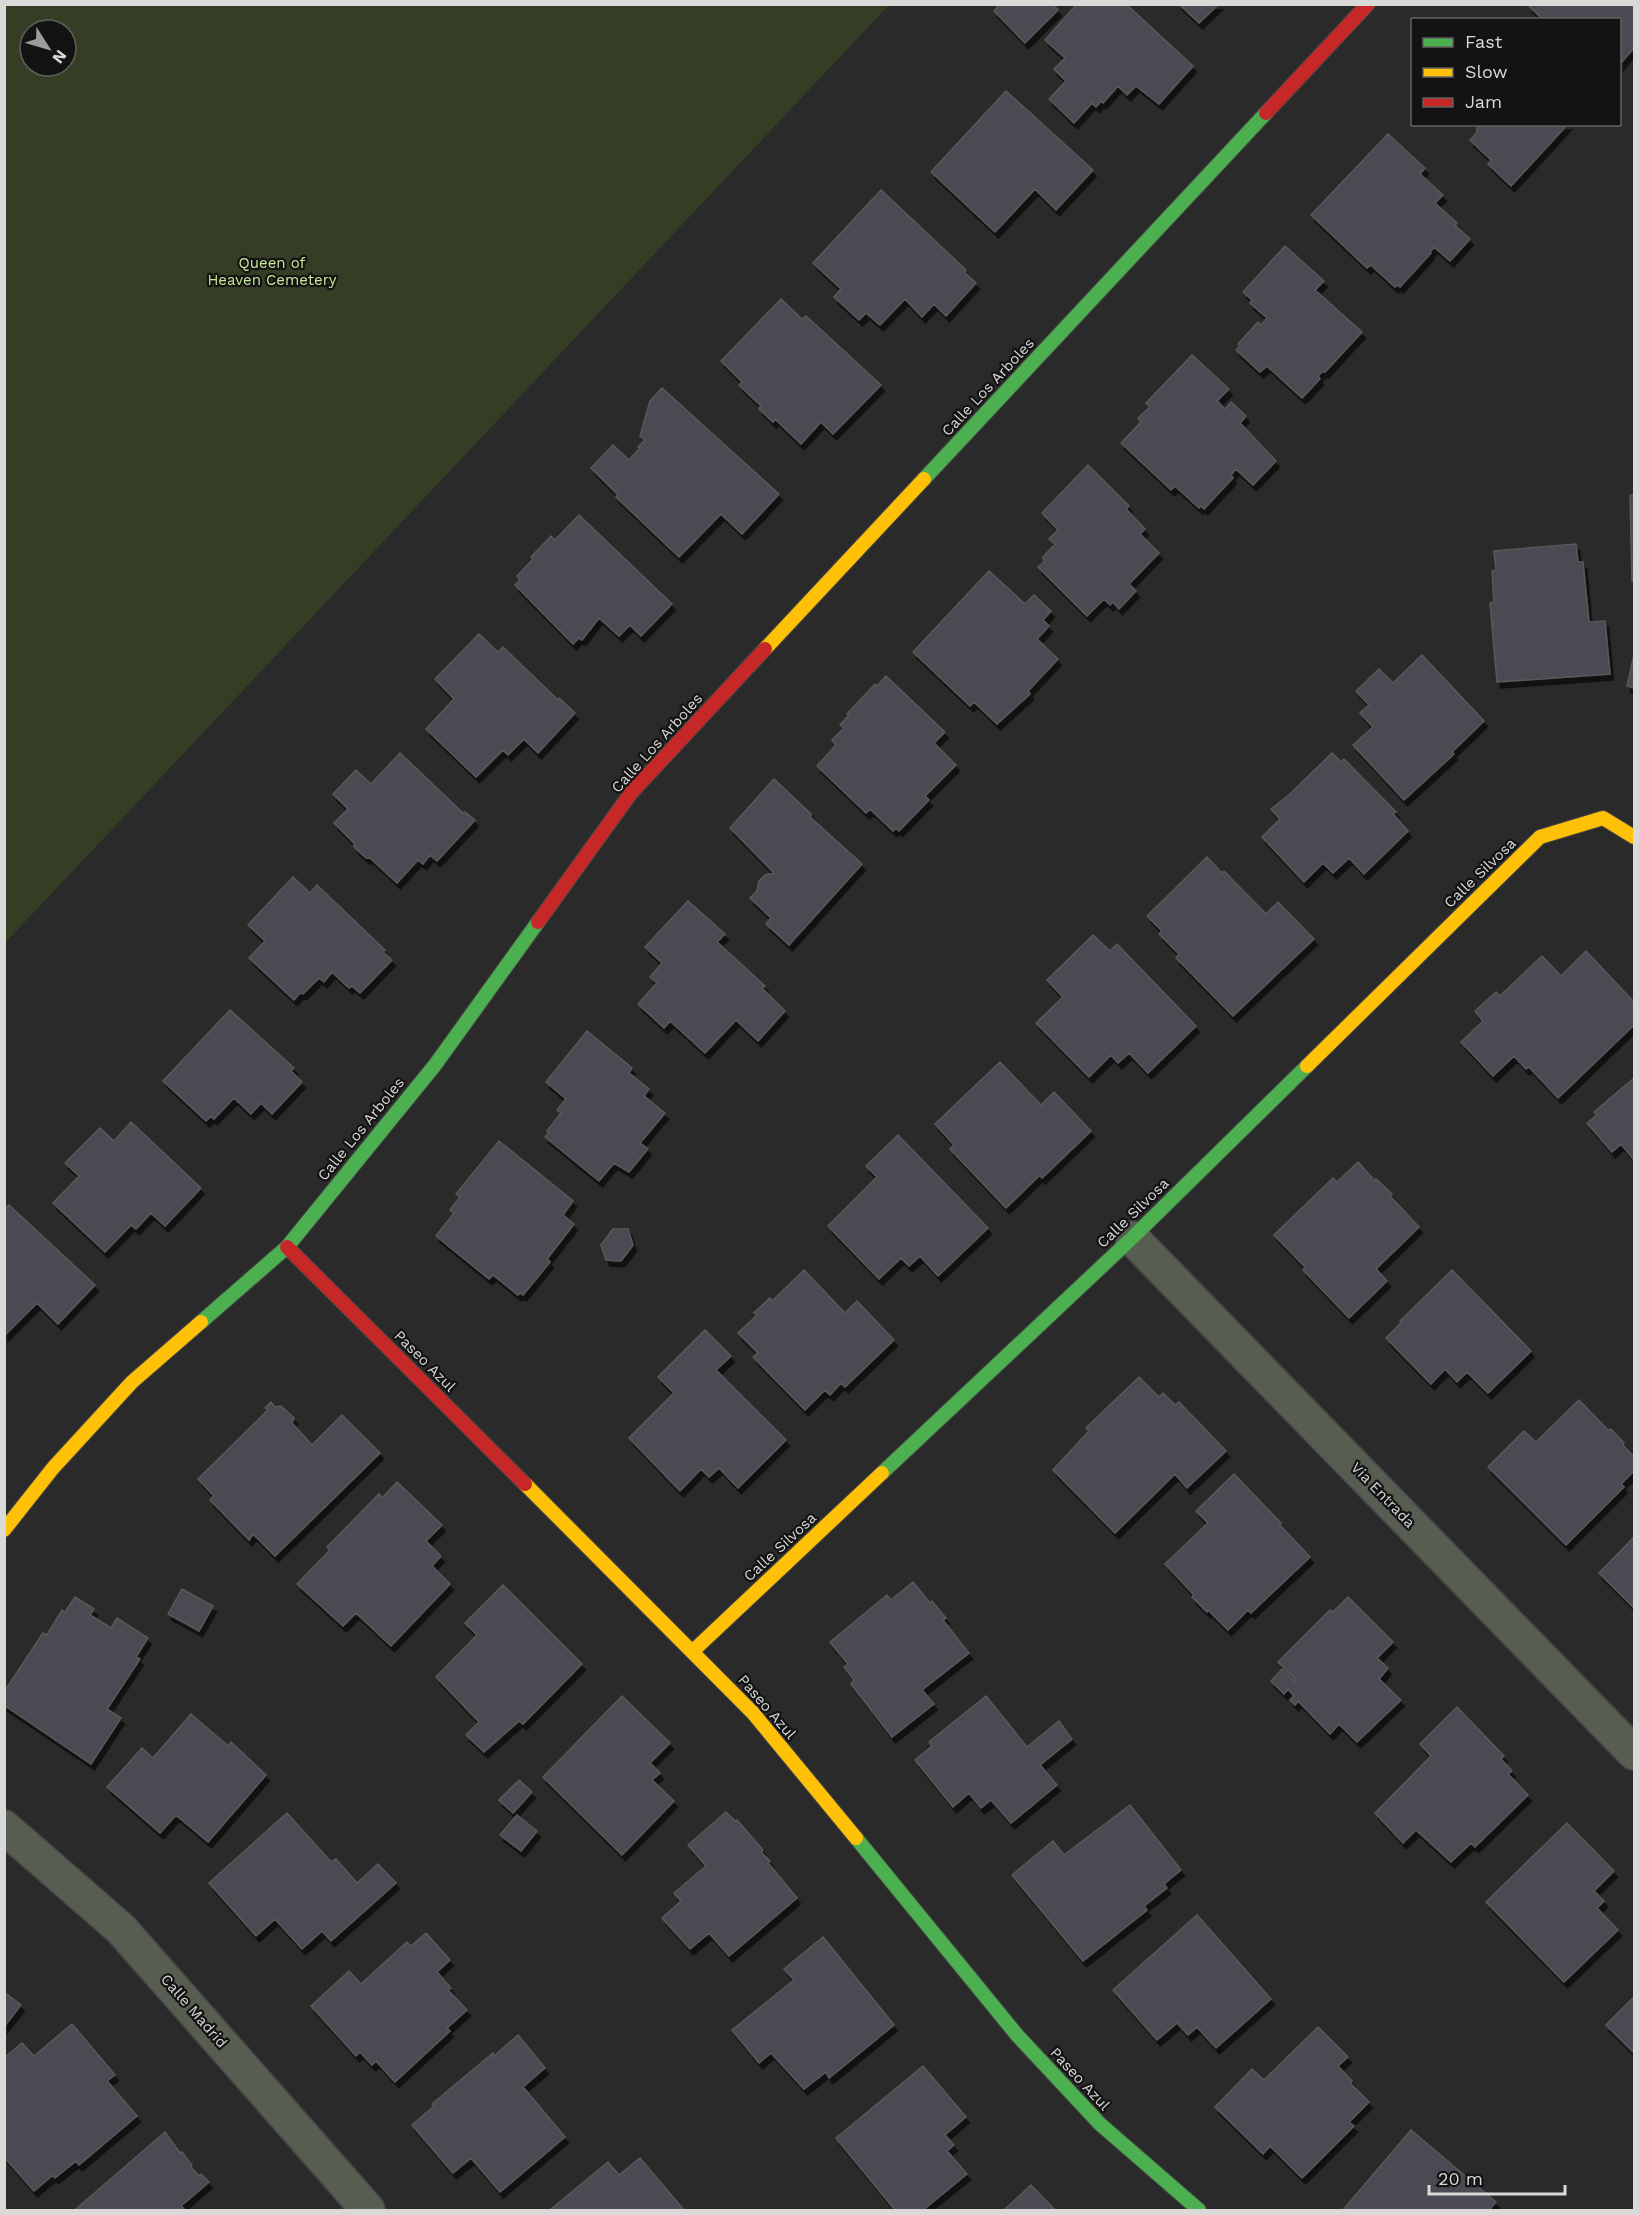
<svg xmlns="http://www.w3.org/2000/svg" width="1639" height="2215" font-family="'Work Sans',sans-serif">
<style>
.green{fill:#333e25;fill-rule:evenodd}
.building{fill:#4c4851;stroke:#595959;stroke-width:1.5;filter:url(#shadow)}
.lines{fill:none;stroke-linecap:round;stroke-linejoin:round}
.street-casing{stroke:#454645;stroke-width:36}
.fast-casing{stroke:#454645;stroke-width:16}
.slow-casing{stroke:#454645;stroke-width:16}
.jam-casing{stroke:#454645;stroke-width:16}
.street{stroke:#575d51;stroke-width:33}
.fast{stroke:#4caf50;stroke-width:14}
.slow{stroke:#ffc107;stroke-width:14}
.jam{stroke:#c62828;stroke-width:14}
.labels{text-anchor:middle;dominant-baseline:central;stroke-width:4.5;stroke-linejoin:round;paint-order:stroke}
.park-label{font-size:15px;fill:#c5e897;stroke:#121312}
.street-label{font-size:15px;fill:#d9d9d8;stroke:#121312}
</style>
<defs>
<filter id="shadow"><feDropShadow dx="3.5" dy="6" stdDeviation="0" flood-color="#0009"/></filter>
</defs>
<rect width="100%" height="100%" fill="#292a29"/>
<!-- green -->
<path class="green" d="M 5,4 L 889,5 L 5,943 L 4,5 ZM 30,30 L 66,30 L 66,66 L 30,66 Z"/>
<!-- building -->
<path class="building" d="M 1000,4 L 1053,4 L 1058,10 L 1025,43 L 994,11 Z
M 1077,4 L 1126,4 L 1193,66 L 1159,104 L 1136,86 L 1127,95 L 1118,86 L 1103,103 L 1101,101 L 1096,107 L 1092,103 L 1074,123 L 1049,99 L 1066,81 L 1054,69 L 1065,58 L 1045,40 Z
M 1179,4 L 1219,4 L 1199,23 Z
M 1531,4 L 1634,4 L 1634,48 L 1620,64 L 1620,20 L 1543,20 L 1529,6 Z
M 1006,91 L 1093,170 L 1056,210 L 1035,189 L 995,232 L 931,172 Z
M 1478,124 L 1568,124 L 1511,186 L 1488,164 L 1491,160 L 1470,140 L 1476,134 Z
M 1388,134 L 1425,168 L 1420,174 L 1443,195 L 1435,203 L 1457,223 L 1455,225 L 1470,239 L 1450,261 L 1434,247 L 1430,252 L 1431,253 L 1400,287 L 1398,285 L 1395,287 L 1371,265 L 1367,268 L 1311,215 Z
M 881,190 L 966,270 L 964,272 L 976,283 L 946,316 L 934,304 L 922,317 L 905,299 L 880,325 L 866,313 L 859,320 L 834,297 L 841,289 L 813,263 Z
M 1285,246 L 1324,281 L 1315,290 L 1362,332 L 1325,372 L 1323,371 L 1318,376 L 1320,379 L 1302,398 L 1267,366 L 1260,372 L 1236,350 L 1240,346 L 1238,344 L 1258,322 L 1261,325 L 1267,318 L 1250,303 L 1252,300 L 1243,292 Z
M 781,299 L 802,319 L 806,316 L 881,385 L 833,434 L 821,422 L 801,444 L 775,419 L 773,422 L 759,409 L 761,406 L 739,385 L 742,382 L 721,361 Z
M 1192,355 L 1229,389 L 1217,401 L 1225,409 L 1231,402 L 1246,416 L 1240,423 L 1276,461 L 1253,485 L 1236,469 L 1231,475 L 1233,478 L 1204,509 L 1201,506 L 1199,508 L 1175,486 L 1171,490 L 1121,443 L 1141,422 L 1138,418 L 1150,407 L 1146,403 Z
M 662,388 L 779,494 L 742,534 L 721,514 L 679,557 L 616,497 L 618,495 L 591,468 L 613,445 L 629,460 L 640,448 L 638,447 L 645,440 L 640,436 L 650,401 Z
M 1088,465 L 1129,506 L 1126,509 L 1145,529 L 1140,534 L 1159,553 L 1129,584 L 1136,591 L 1119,609 L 1113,602 L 1110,605 L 1104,599 L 1087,616 L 1038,567 L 1044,562 L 1043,557 L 1055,544 L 1049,539 L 1058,530 L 1042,513 Z
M 1634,494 L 1634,581 L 1632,581 L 1630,496 Z
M 579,515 L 672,604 L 641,636 L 630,625 L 619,636 L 599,618 L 582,640 L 579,638 L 573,644 L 515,585 L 520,580 L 517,576 L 533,559 L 531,557 L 551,536 L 555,540 Z
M 1576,544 L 1578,562 L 1583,562 L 1589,622 L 1605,621 L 1610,674 L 1497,682 L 1490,603 L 1494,602 L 1492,571 L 1496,570 L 1494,551 Z
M 989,571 L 1025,604 L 1034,595 L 1051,611 L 1043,620 L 1049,626 L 1037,639 L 1058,659 L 1028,691 L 1030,694 L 997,724 L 974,702 L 970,706 L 913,652 Z
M 479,634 L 498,652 L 503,647 L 558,700 L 559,698 L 575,713 L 538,753 L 524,739 L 508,755 L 503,750 L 476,777 L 426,729 L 454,699 L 435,679 Z
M 1422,655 L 1484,721 L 1452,752 L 1454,754 L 1404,800 L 1353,745 L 1373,727 L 1360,713 L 1369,705 L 1356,691 L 1379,669 L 1393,683 Z
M 1634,655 L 1634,688 L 1627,686 Z
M 886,676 L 945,732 L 934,743 L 956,765 L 925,796 L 929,800 L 899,831 L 896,828 L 893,831 L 870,809 L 866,813 L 817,766 L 836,745 L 832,740 L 844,728 L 840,725 L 849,715 L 847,714 L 875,684 L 877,686 Z
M 400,753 L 463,813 L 465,812 L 475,820 L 437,861 L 430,855 L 423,864 L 418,860 L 397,883 L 370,858 L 366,858 L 354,847 L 354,843 L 334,823 L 348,809 L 333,794 L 356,770 L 371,784 Z
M 1332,753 L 1341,762 L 1344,759 L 1396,812 L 1393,814 L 1408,831 L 1364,874 L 1349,858 L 1333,873 L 1323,863 L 1304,882 L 1262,837 L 1280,819 L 1271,809 L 1290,794 Z
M 774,779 L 811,814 L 810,817 L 862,864 L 789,945 L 766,924 L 771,918 L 750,898 L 757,891 L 759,881 L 765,875 L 774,873 L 730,828 Z
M 1207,857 L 1222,873 L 1224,871 L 1266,914 L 1278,902 L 1314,939 L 1233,1016 L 1176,958 L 1179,954 L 1159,934 L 1162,931 L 1147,916 Z
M 293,877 L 310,893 L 317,885 L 385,950 L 383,952 L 392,960 L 360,993 L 352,986 L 349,988 L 332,972 L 324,982 L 319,978 L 303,994 L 300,993 L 294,1000 L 249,958 L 265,941 L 248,925 Z
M 688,901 L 725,934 L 717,942 L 765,986 L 762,988 L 785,1011 L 758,1041 L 736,1020 L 705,1053 L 670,1021 L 664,1028 L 638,1004 L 657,983 L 650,977 L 662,963 L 645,947 Z
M 1093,935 L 1110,951 L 1117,944 L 1196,1026 L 1148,1073 L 1129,1053 L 1118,1063 L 1111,1055 L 1089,1077 L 1036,1023 L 1063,997 L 1047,980 Z
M 1586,951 L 1634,1002 L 1634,1025 L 1558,1098 L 1529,1067 L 1526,1069 L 1514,1056 L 1493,1076 L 1461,1042 L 1483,1021 L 1475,1011 L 1496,992 L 1500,996 L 1542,956 L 1561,976 Z
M 230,1010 L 294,1068 L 291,1071 L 302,1082 L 272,1114 L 261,1103 L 251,1114 L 234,1098 L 214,1119 L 211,1116 L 206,1121 L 163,1081 Z
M 587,1031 L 632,1068 L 629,1073 L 649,1089 L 644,1096 L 665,1113 L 640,1143 L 648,1149 L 629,1172 L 614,1163 L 599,1181 L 545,1137 L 549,1132 L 547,1131 L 561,1113 L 557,1110 L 566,1099 L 546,1082 Z
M 1000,1062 L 1041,1105 L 1054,1092 L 1091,1131 L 1042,1178 L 1040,1175 L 1006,1208 L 950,1149 L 954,1145 L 935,1124 Z
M 1634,1078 L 1634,1160 L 1621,1144 L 1612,1152 L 1587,1123 L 1597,1115 L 1594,1112 Z
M 131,1122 L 201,1188 L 165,1226 L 151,1213 L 136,1229 L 131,1225 L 105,1252 L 53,1203 L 79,1176 L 65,1163 L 100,1128 L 114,1141 Z
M 898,1135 L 988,1228 L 938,1276 L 920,1256 L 909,1266 L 901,1258 L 879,1279 L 828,1226 L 877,1177 L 866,1166 Z
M 499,1141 L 573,1201 L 563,1215 L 574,1224 L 547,1259 L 550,1262 L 523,1295 L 520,1293 L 518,1295 L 493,1275 L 489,1279 L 436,1236 L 454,1213 L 450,1210 L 460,1197 L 456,1194 Z
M 1358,1162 L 1375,1181 L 1376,1179 L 1392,1194 L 1390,1196 L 1419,1227 L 1376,1269 L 1387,1281 L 1349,1318 L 1303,1270 L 1305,1267 L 1274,1235 L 1333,1178 L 1337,1182 Z
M 9,1205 L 95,1285 L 58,1324 L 37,1303 L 4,1336 L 4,1210 Z
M 613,1229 L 628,1229 L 633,1245 L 621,1261 L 606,1260 L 601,1245 Z
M 804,1270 L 845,1313 L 857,1301 L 894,1340 L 845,1387 L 841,1383 L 830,1395 L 825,1390 L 805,1410 L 753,1357 L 758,1353 L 738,1333 L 757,1315 L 754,1313 L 770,1298 L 772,1301 Z
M 1452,1270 L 1531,1351 L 1488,1393 L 1467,1372 L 1457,1382 L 1445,1369 L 1431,1384 L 1386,1338 L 1402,1322 L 1400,1321 Z
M 705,1330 L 731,1356 L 716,1370 L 786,1440 L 738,1488 L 719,1468 L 709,1477 L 701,1469 L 680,1491 L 629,1438 L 674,1393 L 658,1377 Z
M 1139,1377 L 1159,1397 L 1163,1393 L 1175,1405 L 1179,1402 L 1226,1451 L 1187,1488 L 1175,1474 L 1115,1533 L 1053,1470 L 1089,1431 L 1086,1428 Z
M 1579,1400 L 1608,1430 L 1611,1429 L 1624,1443 L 1623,1445 L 1634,1457 L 1634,1471 L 1621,1484 L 1624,1487 L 1566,1545 L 1488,1467 L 1524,1431 L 1536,1442 Z
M 271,1402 L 275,1407 L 281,1406 L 294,1418 L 292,1423 L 312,1445 L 342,1415 L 380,1453 L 275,1556 L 253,1534 L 249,1540 L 210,1500 L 214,1496 L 198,1479 L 268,1410 L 265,1408 Z
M 1234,1474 L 1281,1523 L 1279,1524 L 1310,1557 L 1251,1613 L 1248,1610 L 1228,1630 L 1208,1610 L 1207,1612 L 1192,1597 L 1194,1595 L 1165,1564 L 1208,1523 L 1196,1511 Z
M 397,1482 L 442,1525 L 426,1541 L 441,1556 L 432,1566 L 450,1584 L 391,1646 L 356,1613 L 343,1626 L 297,1584 L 330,1550 L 327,1547 L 379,1494 L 382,1498 Z
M 1634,1537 L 1634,1608 L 1599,1573 Z
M 913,1582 L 930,1603 L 932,1601 L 946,1618 L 943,1620 L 969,1653 L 922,1690 L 934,1704 L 892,1737 L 851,1684 L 854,1680 L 844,1667 L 848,1664 L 830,1642 L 887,1595 L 891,1600 Z
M 503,1585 L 582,1664 L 523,1724 L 519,1721 L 484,1752 L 466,1735 L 479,1722 L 436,1677 L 477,1635 L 465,1623 Z
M 182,1589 L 213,1606 L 199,1631 L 168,1614 Z
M 75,1597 L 94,1609 L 90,1615 L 111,1628 L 117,1618 L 148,1638 L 136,1657 L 140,1659 L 107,1709 L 121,1718 L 91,1764 L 4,1705 L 4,1692 L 43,1633 L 47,1635 L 62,1610 L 65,1612 Z
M 1348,1597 L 1393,1642 L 1377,1658 L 1388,1668 L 1379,1679 L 1401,1700 L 1357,1742 L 1339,1724 L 1330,1734 L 1298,1701 L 1295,1705 L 1290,1700 L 1294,1696 L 1288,1689 L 1284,1694 L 1271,1681 L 1282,1669 L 1295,1682 L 1296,1680 L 1278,1662 L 1330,1610 L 1333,1612 Z
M 622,1696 L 670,1743 L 650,1763 L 660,1773 L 652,1780 L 674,1801 L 622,1855 L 543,1777 Z
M 986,1696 L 1027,1747 L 1059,1721 L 1072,1739 L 1040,1765 L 1057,1785 L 1011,1823 L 991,1800 L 981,1808 L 969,1793 L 953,1807 L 915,1760 L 932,1746 L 929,1742 Z
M 1457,1707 L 1504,1756 L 1501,1759 L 1512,1771 L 1508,1774 L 1528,1795 L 1475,1847 L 1471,1843 L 1451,1862 L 1416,1830 L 1403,1843 L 1375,1813 L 1431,1756 L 1420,1744 Z
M 191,1714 L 228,1746 L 231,1742 L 266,1775 L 208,1842 L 176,1815 L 160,1833 L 107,1787 L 142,1748 L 153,1758 Z
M 519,1780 L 532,1792 L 513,1813 L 499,1800 Z
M 1130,1805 L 1181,1870 L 1164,1884 L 1167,1888 L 1144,1906 L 1147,1910 L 1083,1961 L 1012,1875 L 1053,1841 L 1064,1855 Z
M 726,1812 L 735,1821 L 737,1820 L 763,1850 L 761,1852 L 770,1861 L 768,1863 L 797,1898 L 729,1956 L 709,1933 L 690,1949 L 662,1918 L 681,1901 L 674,1893 L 706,1866 L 688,1845 Z
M 287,1813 L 331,1862 L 336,1859 L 357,1883 L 378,1864 L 396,1883 L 331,1941 L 322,1931 L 302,1949 L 275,1919 L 256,1936 L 209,1883 Z
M 517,1815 L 537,1831 L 521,1851 L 500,1835 Z
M 1567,1823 L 1614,1871 L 1594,1891 L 1604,1901 L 1597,1908 L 1618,1930 L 1564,1982 L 1486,1902 Z
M 1197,1915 L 1271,1999 L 1216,2048 L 1197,2027 L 1188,2035 L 1177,2023 L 1157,2040 L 1113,1990 Z
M 426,1933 L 450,1960 L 437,1972 L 451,1988 L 448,1990 L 467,2010 L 447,2028 L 450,2031 L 395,2082 L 376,2061 L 372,2065 L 360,2052 L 356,2056 L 311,2006 L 349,1971 L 361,1984 L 407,1942 L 411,1946 Z
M 823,1937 L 894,2025 L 829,2078 L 826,2072 L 804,2089 L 771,2053 L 759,2063 L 732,2030 L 794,1980 L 784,1969 Z
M 4,1992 L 21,2005 L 4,2027 Z
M 1634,1997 L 1634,2053 L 1606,2025 Z
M 72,2024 L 115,2075 L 107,2081 L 137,2116 L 79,2165 L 76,2161 L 55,2178 L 53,2175 L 34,2191 L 4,2157 L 4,2058 L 22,2043 L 34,2056 Z
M 1318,2027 L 1348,2057 L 1338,2066 L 1352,2081 L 1350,2083 L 1369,2102 L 1349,2122 L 1354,2126 L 1302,2178 L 1270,2146 L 1263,2154 L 1215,2107 L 1252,2069 L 1264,2080 Z
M 518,2035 L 545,2068 L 523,2087 L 565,2137 L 500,2192 L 471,2158 L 453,2173 L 412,2125 L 434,2106 L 432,2104 L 493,2053 L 494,2056 Z
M 923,2066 L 966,2117 L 945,2135 L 954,2145 L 947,2151 L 967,2174 L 923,2210 L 895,2210 L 836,2138 Z
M 1411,2130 L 1496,2202 L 1489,2210 L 1343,2210 Z
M 165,2132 L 180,2153 L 182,2152 L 192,2165 L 191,2167 L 199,2176 L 201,2174 L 209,2182 L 181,2206 L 185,2210 L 78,2210 L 76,2209 Z
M 640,2158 L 684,2210 L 550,2210 L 608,2162 L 619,2175 Z
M 1031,2185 L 1055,2210 L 1004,2210 Z"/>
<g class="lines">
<defs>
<path id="street" d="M 1132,1238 L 1634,1753
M 4,1827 L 121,1929 L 368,2210"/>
<path id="fast" d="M 924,479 L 1266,113
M 201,1322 L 287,1247 L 435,1065 L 538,922
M 882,1473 L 1132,1238 L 1307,1066
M 856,1838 L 1017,2035 L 1100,2124 L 1199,2210"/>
<path id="slow" d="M 765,649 L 924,479
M 1307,1066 L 1540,837 L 1603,818 L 1634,837
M 525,1484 L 753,1713 L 856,1838
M 4,1530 L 53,1468 L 132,1382 L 201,1322
M 693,1651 L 882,1473"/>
<path id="jam" d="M 1266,113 L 1368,4
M 538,922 L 631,793 L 765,649
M 287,1247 L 525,1484"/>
</defs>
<!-- street casing -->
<use href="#street" class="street-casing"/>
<!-- fast casing -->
<use href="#fast" class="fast-casing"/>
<!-- slow casing -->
<use href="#slow" class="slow-casing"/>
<!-- jam casing -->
<use href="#jam" class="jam-casing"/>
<!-- street -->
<use href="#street" class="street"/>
<!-- fast -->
<use href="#fast" class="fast"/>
<!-- slow -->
<use href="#slow" class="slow"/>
<!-- jam -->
<use href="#jam" class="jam"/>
</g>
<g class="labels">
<!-- park labels -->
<g class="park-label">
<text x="272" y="263">Queen of<tspan x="272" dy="17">Heaven Cemetery</tspan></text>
</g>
<!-- street labels -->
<g class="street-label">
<text transform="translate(988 387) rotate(-47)">Calle Los Arboles</text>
<text transform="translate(657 743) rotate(-48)">Calle Los Arboles</text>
<text transform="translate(1480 873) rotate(-44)">Calle Silvosa</text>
<text transform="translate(361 1129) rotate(-51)">Calle Los Arboles</text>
<text transform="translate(1133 1213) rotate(-44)">Calle Silvosa</text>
<text transform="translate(425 1361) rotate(45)">Paseo Azul</text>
<text transform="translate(1383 1495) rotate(46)">Via Entrada</text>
<text transform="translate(780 1547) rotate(-43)">Calle Silvosa</text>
<text transform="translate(767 1707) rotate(49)">Paseo Azul</text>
<text transform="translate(194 2011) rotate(49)">Calle Madrid</text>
<text transform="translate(1080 2079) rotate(47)">Paseo Azul</text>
</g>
</g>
<!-- border -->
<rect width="1639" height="2215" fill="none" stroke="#d9d9d8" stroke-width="12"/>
<!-- legend -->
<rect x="1411" y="18" width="210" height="108" fill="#121312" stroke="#626261" stroke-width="1.5"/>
<rect x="1423" y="38" width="30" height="9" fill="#4caf50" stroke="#626261" stroke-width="1.5"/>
<text x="1465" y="48" font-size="18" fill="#d9d9d8">Fast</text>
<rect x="1423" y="68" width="30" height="9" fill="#ffc107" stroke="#626261" stroke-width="1.5"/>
<text x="1465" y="78" font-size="18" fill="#d9d9d8">Slow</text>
<rect x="1423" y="98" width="30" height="9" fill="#c62828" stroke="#626261" stroke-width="1.5"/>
<text x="1465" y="108" font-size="18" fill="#d9d9d8">Jam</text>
<!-- north arrow -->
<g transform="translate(48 48) rotate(127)"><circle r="28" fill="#121312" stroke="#626261" stroke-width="1.5"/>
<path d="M0-4.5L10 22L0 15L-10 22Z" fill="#9b9c9b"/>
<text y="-9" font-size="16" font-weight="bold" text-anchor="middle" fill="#d9d9d8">N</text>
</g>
<!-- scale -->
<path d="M1429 2185v9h136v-9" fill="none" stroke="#d9d9d8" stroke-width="3"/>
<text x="1438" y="2185" font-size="18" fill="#d9d9d8" stroke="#121312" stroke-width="4.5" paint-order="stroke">20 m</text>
</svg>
